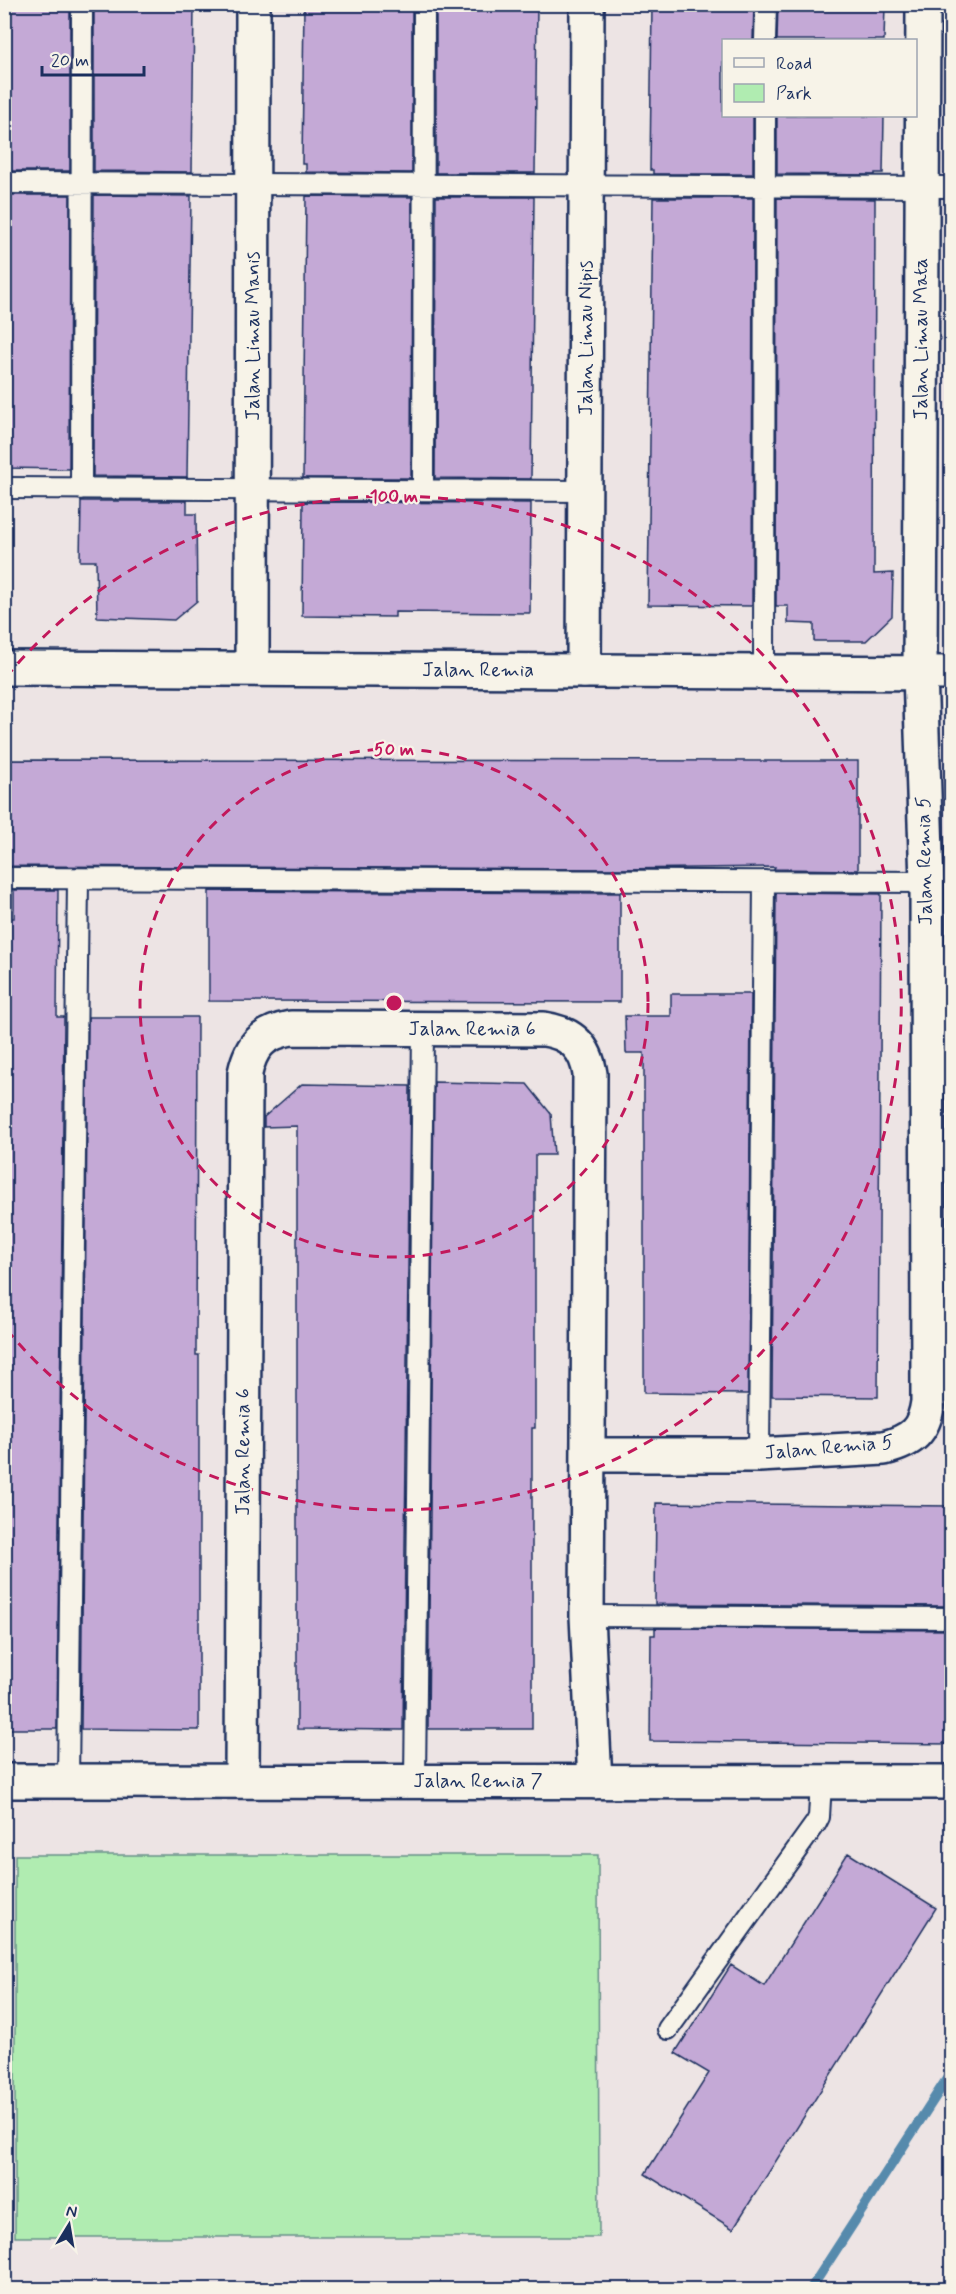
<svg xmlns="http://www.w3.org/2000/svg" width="956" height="2294" font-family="Mynerve,sans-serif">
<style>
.green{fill:#b0ecb1;stroke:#668e88;stroke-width:1.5}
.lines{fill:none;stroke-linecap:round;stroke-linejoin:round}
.stream{stroke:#578aac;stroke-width:10}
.building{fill:#c4a9d6;stroke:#1b2f5e;stroke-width:1.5}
.lane-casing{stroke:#1b2f5e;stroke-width:24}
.street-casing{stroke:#1b2f5e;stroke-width:38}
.secondary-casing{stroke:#1b2f5e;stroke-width:38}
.lane{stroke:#f7f3e8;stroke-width:20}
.street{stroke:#f7f3e8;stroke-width:33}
.secondary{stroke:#f7f3e8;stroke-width:33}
.ring{fill:none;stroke:#c2185b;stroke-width:3;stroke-dasharray:10 8}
.labels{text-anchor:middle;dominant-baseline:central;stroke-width:4.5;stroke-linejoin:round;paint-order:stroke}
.street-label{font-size:20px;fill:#1b2f5e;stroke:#f7f3e8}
.centre{fill:#c2185b;stroke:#f7f3e8;stroke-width:3}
.ring-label{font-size:18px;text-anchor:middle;font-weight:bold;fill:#c2185b;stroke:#f7f3e8;stroke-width:4.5;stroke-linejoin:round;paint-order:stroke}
</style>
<rect width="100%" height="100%" fill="#ede4e4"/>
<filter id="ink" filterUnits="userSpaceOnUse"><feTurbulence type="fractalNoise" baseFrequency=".0167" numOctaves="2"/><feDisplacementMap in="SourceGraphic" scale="12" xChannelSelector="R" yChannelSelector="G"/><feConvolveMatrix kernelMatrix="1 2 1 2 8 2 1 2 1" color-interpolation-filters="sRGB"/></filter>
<g filter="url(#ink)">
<!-- green -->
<path class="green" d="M 15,1855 L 598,1855 L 599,2237 L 15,2237 Z"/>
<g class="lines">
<!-- stream -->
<path class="stream" d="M 810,2290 L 952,2071"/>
</g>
<!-- building -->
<path class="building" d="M 4,4 L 70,4 L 70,171 L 4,171 Z
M 94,4 L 194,4 L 192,172 L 94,171 Z
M 304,4 L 412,4 L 412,173 L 306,172 L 306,164 L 302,164 Z
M 436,4 L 537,4 L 535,173 L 436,173 Z
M 652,4 L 754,4 L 753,40 L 723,40 L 723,116 L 753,116 L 753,174 L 653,174 L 653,170 L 650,170 Z
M 778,4 L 885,4 L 884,40 L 777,40 Z
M 777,116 L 884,116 L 883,173 L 875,173 L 875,175 L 777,174 Z
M 4,195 L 70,195 L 69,469 L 4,468 Z
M 94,195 L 191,196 L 187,477 L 93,476 Z
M 306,196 L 412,197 L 411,478 L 303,478 Z
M 436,197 L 534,197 L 531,479 L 435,478 Z
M 653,198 L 753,198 L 752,606 L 648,605 Z
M 777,198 L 875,199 L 874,574 L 893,573 L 892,616 L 866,641 L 814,641 L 814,624 L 788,623 L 788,606 L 776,606 Z
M 81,501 L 187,501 L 187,514 L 196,514 L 197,601 L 174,620 L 97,617 L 96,561 L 80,561 Z
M 303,502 L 531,503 L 530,613 L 395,612 L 395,617 L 302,616 Z
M 4,760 L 858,761 L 858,870 L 774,869 L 775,867 L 620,869 L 4,866 Z
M 14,890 L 58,890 L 57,1017 L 64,1017 L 57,1729 L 4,1729 L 4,918 L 14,918 Z
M 209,891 L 620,893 L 620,1002 L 209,1001 Z
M 776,893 L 881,894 L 878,1397 L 772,1396 Z
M 671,994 L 751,994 L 748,1394 L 644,1393 L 644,1053 L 626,1053 L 625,1016 L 671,1016 Z
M 88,1017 L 197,1017 L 196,1355 L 199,1355 L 199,1730 L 81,1729 Z
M 434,1082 L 527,1084 L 551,1114 L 554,1155 L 535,1155 L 535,1428 L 532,1428 L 532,1729 L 428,1729 Z
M 302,1084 L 410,1086 L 403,1730 L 297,1729 L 297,1126 L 264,1127 L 264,1117 Z
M 656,1503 L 951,1506 L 951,1606 L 655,1604 Z
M 655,1628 L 951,1630 L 951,1744 L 650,1741 L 651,1635 L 655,1635 Z
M 848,1853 L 936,1908 L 733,2229 L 645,2174 L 709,2073 L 675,2053 L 731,1965 L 764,1986 Z"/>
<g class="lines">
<defs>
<path id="lane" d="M 765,40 L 766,4
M 4,183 L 952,187
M 4,488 L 585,491
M 81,489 L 82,4
M 423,490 L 424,4
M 764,672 L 765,116
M 4,878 L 927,882
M 759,1455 L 764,881
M 587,1616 L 952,1618
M 415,1781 L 423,1029
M 68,1782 L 78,879
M 668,2029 L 816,1823 L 819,1817 L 821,1782"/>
<path id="street" d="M 252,668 L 253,4
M 584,671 L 587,4
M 588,1455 L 759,1455 L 884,1448 C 912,1441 924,1431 928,1402 L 927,882 L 920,673 L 923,4
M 4,1781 L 952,1782
M 242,1781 L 245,1073 C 251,1045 263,1033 291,1028 L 544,1029 C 571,1033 586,1047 590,1074 L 587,1616 L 595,1782"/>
<path id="secondary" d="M 4,668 L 952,673"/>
</defs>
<!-- lane casing -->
<use href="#lane" class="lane-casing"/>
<!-- street casing -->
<use href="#street" class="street-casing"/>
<!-- secondary casing -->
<use href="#secondary" class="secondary-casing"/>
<!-- lane -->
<use href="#lane" class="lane"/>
<!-- street -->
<use href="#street" class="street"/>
<!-- secondary -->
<use href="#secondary" class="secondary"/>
</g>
</g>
<!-- distance rings -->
<g class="ring">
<circle cx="394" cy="1003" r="254"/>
<path d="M6 677A507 507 0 1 1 6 1329"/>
</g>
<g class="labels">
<!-- street labels -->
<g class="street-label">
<text transform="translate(253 336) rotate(-90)">Jalan Limau Manis</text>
<text transform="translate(586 338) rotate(-90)">Jalan Limau Nipis</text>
<text transform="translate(921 339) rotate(-90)">Jalan Limau Mata</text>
<text x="478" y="670">Jalan Remia</text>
<text transform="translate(925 861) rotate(-91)">Jalan Remia 5</text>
<text x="472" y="1029">Jalan Remia 6</text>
<text transform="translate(829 1448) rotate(-5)">Jalan Remia 5</text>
<text transform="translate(243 1452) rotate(-90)">Jalan Remia 6</text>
<text x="478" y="1781">Jalan Remia 7</text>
</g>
</g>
<circle cx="394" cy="1003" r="9" class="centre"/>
<g class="ring-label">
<text x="394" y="502">100 m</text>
<text x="394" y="755">50 m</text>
</g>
<!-- margin -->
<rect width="956" height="2294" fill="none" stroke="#f7f3e8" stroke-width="24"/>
<rect x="12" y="12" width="932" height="2270" fill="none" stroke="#1b2f5e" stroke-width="2" filter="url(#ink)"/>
<!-- legend -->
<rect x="722" y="39" width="195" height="78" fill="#f7f3e8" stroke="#9fa5b1" stroke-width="1.5"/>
<rect x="734" y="58" width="30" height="9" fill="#f7f3e8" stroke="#9fa5b1" stroke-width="1.5"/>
<text x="776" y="69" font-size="18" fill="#1b2f5e">Road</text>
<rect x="734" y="84" width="30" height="18" fill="#b0ecb1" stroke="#9fa5b1" stroke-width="1.5"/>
<text x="776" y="99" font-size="18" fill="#1b2f5e">Park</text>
<!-- north arrow -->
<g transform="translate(69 2225) rotate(11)" stroke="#f7f3e8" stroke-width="4.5" paint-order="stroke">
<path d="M0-4.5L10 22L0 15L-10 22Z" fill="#1b2f5e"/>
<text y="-9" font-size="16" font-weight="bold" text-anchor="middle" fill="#1b2f5e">N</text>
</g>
<!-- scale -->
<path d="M42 66v9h102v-9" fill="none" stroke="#1b2f5e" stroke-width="3"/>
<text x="51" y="66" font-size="18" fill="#1b2f5e" stroke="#f7f3e8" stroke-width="4.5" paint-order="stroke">20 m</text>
</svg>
